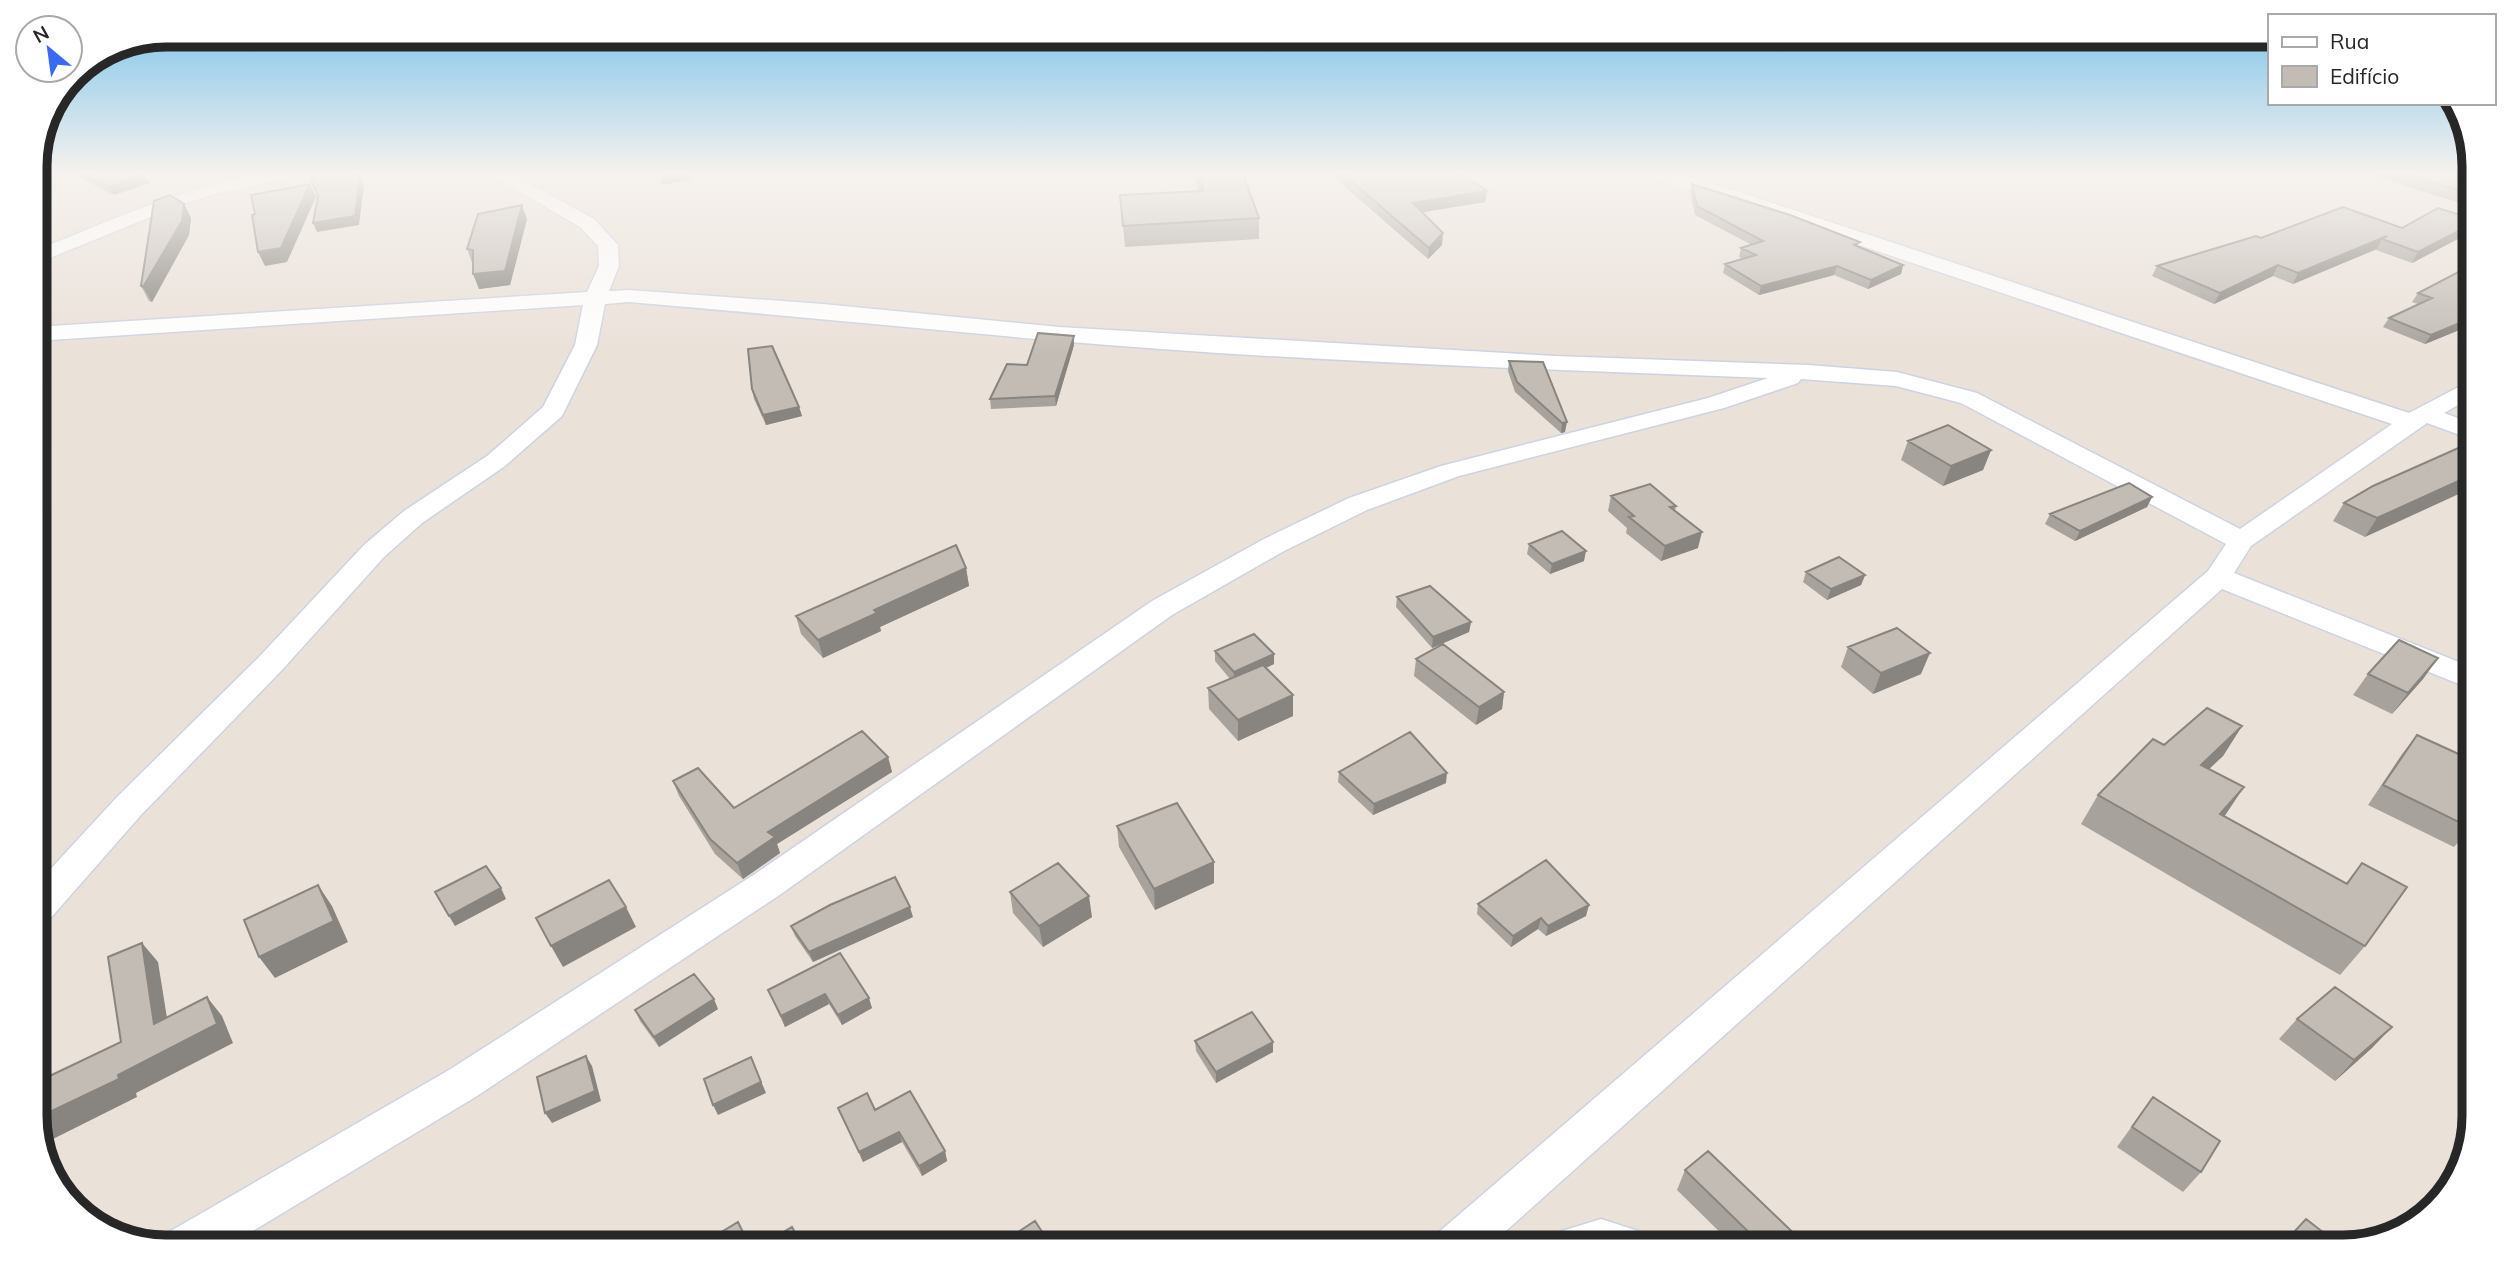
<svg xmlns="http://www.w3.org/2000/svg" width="2509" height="1282" font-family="Mulish,sans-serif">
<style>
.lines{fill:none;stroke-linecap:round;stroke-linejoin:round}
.street-casing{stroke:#ced3e1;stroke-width:3}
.street{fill:#fff;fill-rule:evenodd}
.wall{fill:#a7a29c}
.shaded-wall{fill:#88847f}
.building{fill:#c2bcb5;stroke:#88847f;stroke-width:2}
.rim{fill:none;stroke:#272727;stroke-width:9}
</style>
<rect width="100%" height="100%" fill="#eae1d9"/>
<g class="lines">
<defs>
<path id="street" d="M 35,174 L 58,174 L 35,185 Z
M 255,174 L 292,174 L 289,178 L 215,194 L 180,205 L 35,264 L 35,251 C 108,221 178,190 255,174 Z
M 489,174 L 512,174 L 594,219 L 618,245 L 619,266 L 609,291 L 629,290 L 823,304 L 1059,327 L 1555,356 L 1808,365 L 1897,372 L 1977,393 L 2240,529 L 2392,424 L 1722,199 L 1651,178 L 1648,174 L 1678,174 L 1736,191 L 2409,413 L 2474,379 L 2474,396 L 2444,413 L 2474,424 L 2474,440 L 2427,423 L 2251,546 L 2234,573 L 2474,668 L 2474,690 L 2222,589 L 1488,1247 L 1433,1247 L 1439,1232 L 2208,571 L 2226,544 L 1961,403 L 1896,386 L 1801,379 L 1798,383 L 1724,408 L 1459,476 L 1367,510 L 1284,551 L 1172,615 L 781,894 L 477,1096 L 226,1247 L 163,1246 L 169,1232 L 449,1070 L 755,874 L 1152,601 L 1264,539 L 1349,498 L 1441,466 L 1708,398 L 1768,378 C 1532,369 1294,361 1058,341 C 915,328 772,314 629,302 L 605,304 L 597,345 L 562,416 L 505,466 L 422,523 L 384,557 L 281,671 L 141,815 L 48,921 L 35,925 L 35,886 L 117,797 L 259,657 L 364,545 L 404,511 L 487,456 L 543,407 L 575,345 L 583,305 L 35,341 L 35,327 L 587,292 L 599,266 L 598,246 L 580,227 Z
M 1601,1219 L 1641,1232 L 1647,1247 L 1553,1247 L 1559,1232 Z"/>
</defs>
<!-- street casing -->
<use href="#street" class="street-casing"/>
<!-- street -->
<use href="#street" class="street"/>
</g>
<!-- wall -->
<path class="wall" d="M 71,174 L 144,174 L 150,183 L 114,195 Z
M 1193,174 L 1243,174 L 1259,218 L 1259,239 L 1125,247 L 1120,195 L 1198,191 Z
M 1330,174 L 1461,174 L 1487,191 L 1485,202 L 1422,212 L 1442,245 L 1428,259 Z
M 2368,174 L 2474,174 L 2474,206 L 2472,207 Z
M 1692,184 L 1859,246 L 1903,265 L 1901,274 L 1868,289 L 1834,275 L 1759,295 L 1723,273 L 1725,264 L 1744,259 L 1739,257 L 1741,248 L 1752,245 L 1695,215 L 1690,192 Z
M 184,204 L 191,218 L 189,235 L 152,302 L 149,301 L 141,286 Z
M 527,219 L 510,285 L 479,289 L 473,263 L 472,263 L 467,249 Z
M 2474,219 L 2473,231 L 2412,263 L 2376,250 L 2377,249 L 2293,284 L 2273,276 L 2214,304 L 2152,276 L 2157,266 L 2261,238 L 2402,228 Z
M 2474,264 L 2474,324 L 2425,344 L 2383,327 L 2389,318 L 2418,304 L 2412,302 L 2418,293 Z
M 1074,336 L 1074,345 L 1056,406 L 991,409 L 990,399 L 1027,365 Z
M 1509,361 L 1543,362 L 1565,432 L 1561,433 L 1515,392 L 1508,371 Z
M 752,389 L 799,407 L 802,416 L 766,425 L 754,399 Z
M 1908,441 L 1991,450 L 1983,470 L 1943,486 L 1901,460 Z
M 2468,445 L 2365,537 L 2333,521 L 2344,503 Z
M 1611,496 L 1676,506 L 1675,511 L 1698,548 L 1661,561 L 1626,533 L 1627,528 L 1608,511 Z
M 2152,497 L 2147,507 L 2075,541 L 2045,524 L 2050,514 Z
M 1529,544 L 1584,561 L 1550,574 L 1527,554 Z
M 966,568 L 969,586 L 880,627 L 881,631 L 823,658 L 801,634 L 796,616 Z
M 1806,572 L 1865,575 L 1861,585 L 1827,600 L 1803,582 Z
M 1397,597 L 1471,622 L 1469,632 L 1432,648 L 1396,607 Z
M 1848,647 L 1921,674 L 1873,694 L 1841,667 Z
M 1215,651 L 1274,664 L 1266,668 L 1293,716 L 1238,741 L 1209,709 L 1208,688 L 1230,679 L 1215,661 Z
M 2438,658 L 2423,679 L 2392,714 L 2353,695 L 2368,674 Z
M 1416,659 L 1504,692 L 1502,709 L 1476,725 L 1414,676 Z
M 2242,726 L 2223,756 L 2209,769 L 2224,816 L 2346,883 L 2362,863 L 2365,946 L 2340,975 L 2081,824 L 2098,795 L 2164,745 Z
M 2417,735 L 2471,828 L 2454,847 L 2368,805 L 2402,754 Z
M 888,757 L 892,772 L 777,844 L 780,853 L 743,879 L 715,854 L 679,796 L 673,781 L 734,808 Z
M 1339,772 L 1446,783 L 1373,815 L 1338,782 Z
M 1117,826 L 1214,883 L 1155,910 L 1119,847 Z
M 1010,892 L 1092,917 L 1043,947 L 1013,913 Z
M 1478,904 L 1586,916 L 1546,936 L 1538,929 L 1511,947 L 1477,914 Z
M 913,917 L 813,962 L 795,936 L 791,926 Z
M 840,953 L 872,1008 L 842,1025 L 829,1004 L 785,1027 L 768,990 Z
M 718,1009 L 659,1047 L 640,1021 L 635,1010 Z
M 2297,1019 L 2373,1047 L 2335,1081 L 2279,1039 Z
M 1195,1041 L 1273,1052 L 1216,1083 L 1196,1051 Z
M 2153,1097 L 2201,1172 L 2183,1192 L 2117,1147 Z
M 838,1108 L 875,1110 L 945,1151 L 947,1161 L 922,1176 L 902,1142 L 863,1162 Z
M 1685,1170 L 1808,1247 L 1735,1247 L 1677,1190 Z"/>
<!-- shaded-wall -->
<path class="shaded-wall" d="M 671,174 L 692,174 L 693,179 L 662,185 L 660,176 Z
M 145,175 L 150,183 L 114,195 L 109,187 Z
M 360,176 L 364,185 L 359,225 L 317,232 L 313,223 Z
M 310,184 L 316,197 L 287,262 L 265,266 L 258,252 Z
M 1487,191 L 1485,202 L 1412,214 L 1413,203 Z
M 184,204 L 191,218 L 189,235 L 152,302 L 143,287 Z
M 522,205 L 527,219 L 510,285 L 479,289 L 473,274 Z
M 2474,223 L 2473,231 L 2412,263 L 2418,252 Z
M 1443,233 L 1442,245 L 1428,259 L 1429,248 Z
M 2387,236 L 2382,239 L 2377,249 L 2293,284 L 2298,273 Z
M 1903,265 L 1901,274 L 1868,289 L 1871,280 Z
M 2278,265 L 2273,276 L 2214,304 L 2220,293 Z
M 1837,266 L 1834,275 L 1759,295 L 1761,286 Z
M 2474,317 L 2474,324 L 2425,344 L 2431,335 Z
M 1074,336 L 1074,345 L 1056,406 L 1055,396 Z
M 799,407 L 802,416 L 766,425 L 763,415 Z
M 1567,422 L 1565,432 L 1561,433 L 1562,423 Z
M 1991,450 L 1983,470 L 1943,486 L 1951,466 Z
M 2474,474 L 2474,487 L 2365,537 L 2377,518 Z
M 2152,497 L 2147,507 L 2075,541 L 2080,531 Z
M 1702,532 L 1698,548 L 1661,561 L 1665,546 Z
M 1586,551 L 1584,561 L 1550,574 L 1552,564 Z
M 966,568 L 969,586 L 880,627 L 881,631 L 823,658 L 818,640 L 874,610 Z
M 1865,575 L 1861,585 L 1827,600 L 1831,589 Z
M 1471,622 L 1469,632 L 1432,648 L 1433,637 Z
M 1930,653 L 1921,674 L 1873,694 L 1881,673 Z
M 1274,654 L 1274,664 L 1234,682 L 1234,672 Z
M 2438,658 L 2423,679 L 2392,714 L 2408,693 Z
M 1504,692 L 1502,709 L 1476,725 L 1479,707 Z
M 1293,695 L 1293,716 L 1238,741 L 1238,720 Z
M 2242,726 L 2223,756 L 2182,794 L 2201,765 Z
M 888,757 L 892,772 L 777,844 L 780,853 L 743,879 L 737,863 L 768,832 Z
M 1447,773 L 1446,783 L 1373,815 L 1374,804 Z
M 2244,787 L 2224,817 L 2220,814 Z
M 1214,862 L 1214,883 L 1155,910 L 1154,889 Z
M 318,885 L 332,906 L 348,942 L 275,978 L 259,957 Z
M 501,888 L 506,899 L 455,926 L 449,916 Z
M 1089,896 L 1092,917 L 1043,947 L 1039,926 Z
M 1589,905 L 1586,916 L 1546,936 L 1548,926 Z
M 626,907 L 636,927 L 563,967 L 551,946 Z
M 910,907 L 913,917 L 813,962 L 809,952 Z
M 1541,918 L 1538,929 L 1511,947 L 1513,936 Z
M 142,943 L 158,962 L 171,1043 L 154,1024 Z
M 825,994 L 829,1004 L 785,1027 L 781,1016 Z
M 207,997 L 222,1016 L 233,1043 L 136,1093 L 137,1097 L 51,1140 L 36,1126 L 35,1119 L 118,1075 Z
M 869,998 L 872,1008 L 842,1025 L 838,1015 Z
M 714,999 L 718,1009 L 659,1047 L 654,1037 Z
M 2392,1027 L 2373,1047 L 2335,1081 L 2354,1060 Z
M 1273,1042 L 1273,1052 L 1216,1083 L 1216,1072 Z
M 586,1056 L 592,1066 L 601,1101 L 552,1123 L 545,1113 Z
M 751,1057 L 766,1093 L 718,1115 L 713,1105 Z
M 899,1132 L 902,1142 L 863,1162 L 859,1152 Z
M 945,1151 L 947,1161 L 922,1176 L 919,1166 Z"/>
<!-- building -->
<path class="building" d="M 83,174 L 144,174 L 145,175 L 109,187 Z
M 309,174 L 356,174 L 360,176 L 355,216 L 313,223 L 318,196 Z
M 1198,174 L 1243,174 L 1259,218 L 1123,226 L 1120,195 L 1203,191 Z
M 1343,174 L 1461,174 L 1487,191 L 1413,203 L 1443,233 L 1429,248 Z
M 2406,174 L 2474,174 L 2474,195 Z
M 310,184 L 281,248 L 258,252 L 252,215 L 255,214 L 251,195 Z
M 1692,184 L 1790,215 L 1860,242 L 1854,245 L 1903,265 L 1871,280 L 1837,266 L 1761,286 L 1725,264 L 1756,255 L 1741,248 L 1763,241 L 1697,206 Z
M 170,195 L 184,204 L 182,221 L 143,287 L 141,286 L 154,201 Z
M 522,205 L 505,271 L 473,274 L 473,250 L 467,249 L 478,214 Z
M 2343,207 L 2402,228 L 2438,208 L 2474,219 L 2474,223 L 2418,252 L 2382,239 L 2387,236 L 2298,273 L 2278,265 L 2220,293 L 2157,266 L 2256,236 L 2261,238 Z
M 2474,264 L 2474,317 L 2431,335 L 2389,318 L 2432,298 L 2418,293 Z
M 1038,333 L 1074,336 L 1055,396 L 990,399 L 1007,364 L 1027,365 Z
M 772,346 L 799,407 L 763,415 L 752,389 L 748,349 Z
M 1509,361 L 1543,362 L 1567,422 L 1562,423 L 1517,382 Z
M 1948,425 L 1991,450 L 1951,466 L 1908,441 Z
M 2474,441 L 2474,474 L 2377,518 L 2344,503 L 2373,486 Z
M 2129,483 L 2152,497 L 2080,531 L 2050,514 Z
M 1650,484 L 1676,506 L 1670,507 L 1702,532 L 1665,546 L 1629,517 L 1634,516 L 1611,496 Z
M 1562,531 L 1586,551 L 1552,564 L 1529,544 Z
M 956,545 L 966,568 L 874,610 L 877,613 L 818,640 L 796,616 Z
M 1839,557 L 1865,575 L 1831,589 L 1806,572 Z
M 1430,586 L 1471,622 L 1433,637 L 1397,597 Z
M 1897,628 L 1930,653 L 1881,673 L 1848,647 Z
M 1254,634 L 1274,654 L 1234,672 L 1215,651 Z
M 2399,640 L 2438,658 L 2408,693 L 2368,674 Z
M 1443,644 L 1504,692 L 1479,707 L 1416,659 Z
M 1263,665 L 1293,695 L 1238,720 L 1208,688 Z
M 2207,708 L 2242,726 L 2201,765 L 2244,787 L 2220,814 L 2347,884 L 2362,863 L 2407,887 L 2365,946 L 2098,795 L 2153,739 L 2164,745 Z
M 862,731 L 888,757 L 768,832 L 775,837 L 737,863 L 710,839 L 673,781 L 698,768 L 734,808 Z
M 1410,732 L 1447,773 L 1374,804 L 1339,772 Z
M 2417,735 L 2474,761 L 2474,822 L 2471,828 L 2383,785 Z
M 1177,803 L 1214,862 L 1154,889 L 1117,826 Z
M 1546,860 L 1589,905 L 1548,926 L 1541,918 L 1513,936 L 1478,904 Z
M 1058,863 L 1089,896 L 1039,926 L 1010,892 Z
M 486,866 L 501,888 L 449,916 L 435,892 Z
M 895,877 L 910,907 L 809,952 L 791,926 L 830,905 Z
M 609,880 L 626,907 L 551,946 L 536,918 Z
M 318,885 L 334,921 L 259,957 L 244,920 Z
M 142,943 L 154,1024 L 207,997 L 217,1024 L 118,1075 L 119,1079 L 35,1119 L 35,1083 L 121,1042 L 108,957 Z
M 840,953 L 869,998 L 838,1015 L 825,994 L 781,1016 L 768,990 Z
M 694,974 L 714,999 L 654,1037 L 635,1010 Z
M 2335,987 L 2392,1027 L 2354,1060 L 2297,1019 Z
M 1252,1012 L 1273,1042 L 1216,1072 L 1195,1041 Z
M 586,1056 L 595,1091 L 545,1113 L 537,1077 Z
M 751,1057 L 761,1082 L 713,1105 L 704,1079 Z
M 910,1091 L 945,1151 L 919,1166 L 899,1132 L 859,1152 L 838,1108 L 867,1093 L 875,1110 Z
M 2153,1097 L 2220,1141 L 2201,1172 L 2132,1127 Z
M 1708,1151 L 1808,1247 L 1764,1247 L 1685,1170 Z
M 2306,1219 L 2342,1247 L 2280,1247 Z
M 1035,1221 L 1052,1247 L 995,1247 Z
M 738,1222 L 750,1247 L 697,1247 Z
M 792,1227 L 803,1247 L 759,1247 Z"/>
<!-- sky -->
<linearGradient id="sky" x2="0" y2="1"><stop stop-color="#76c0ea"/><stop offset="0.49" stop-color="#f6f2ee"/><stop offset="1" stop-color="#f6f2ee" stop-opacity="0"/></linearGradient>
<rect width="2509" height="354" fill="url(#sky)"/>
<!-- crop -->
<path d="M0 0H2509V1282H0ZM166 47H2343A119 119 0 0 1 2462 166V1116A119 119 0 0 1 2343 1235H166A119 119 0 0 1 47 1116V166A119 119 0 0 1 166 47Z" fill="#fff" fill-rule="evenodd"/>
<path class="rim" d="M166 47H2343A119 119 0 0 1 2462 166V1116A119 119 0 0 1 2343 1235H166A119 119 0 0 1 47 1116V166A119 119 0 0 1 166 47Z"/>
<!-- legend -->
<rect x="2268" y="14" width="228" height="91" fill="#ffffff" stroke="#a9a9a9" stroke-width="2"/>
<rect x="2282" y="37" width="35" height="10" fill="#ffffff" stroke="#a9a9a9" stroke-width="2"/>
<text x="2330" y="49" font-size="21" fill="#272727">Rua</text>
<rect x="2282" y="66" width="35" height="21" fill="#c2bcb5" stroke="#a9a9a9" stroke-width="2"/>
<text x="2330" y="84" font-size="21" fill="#272727">Edifício</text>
<!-- north arrow -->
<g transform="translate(49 49) rotate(331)"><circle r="33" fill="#ffffff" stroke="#a9a9a9" stroke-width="2"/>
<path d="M0-5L12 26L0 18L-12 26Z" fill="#3a69f6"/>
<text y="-10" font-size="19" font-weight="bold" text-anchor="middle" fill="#272727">N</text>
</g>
</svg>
